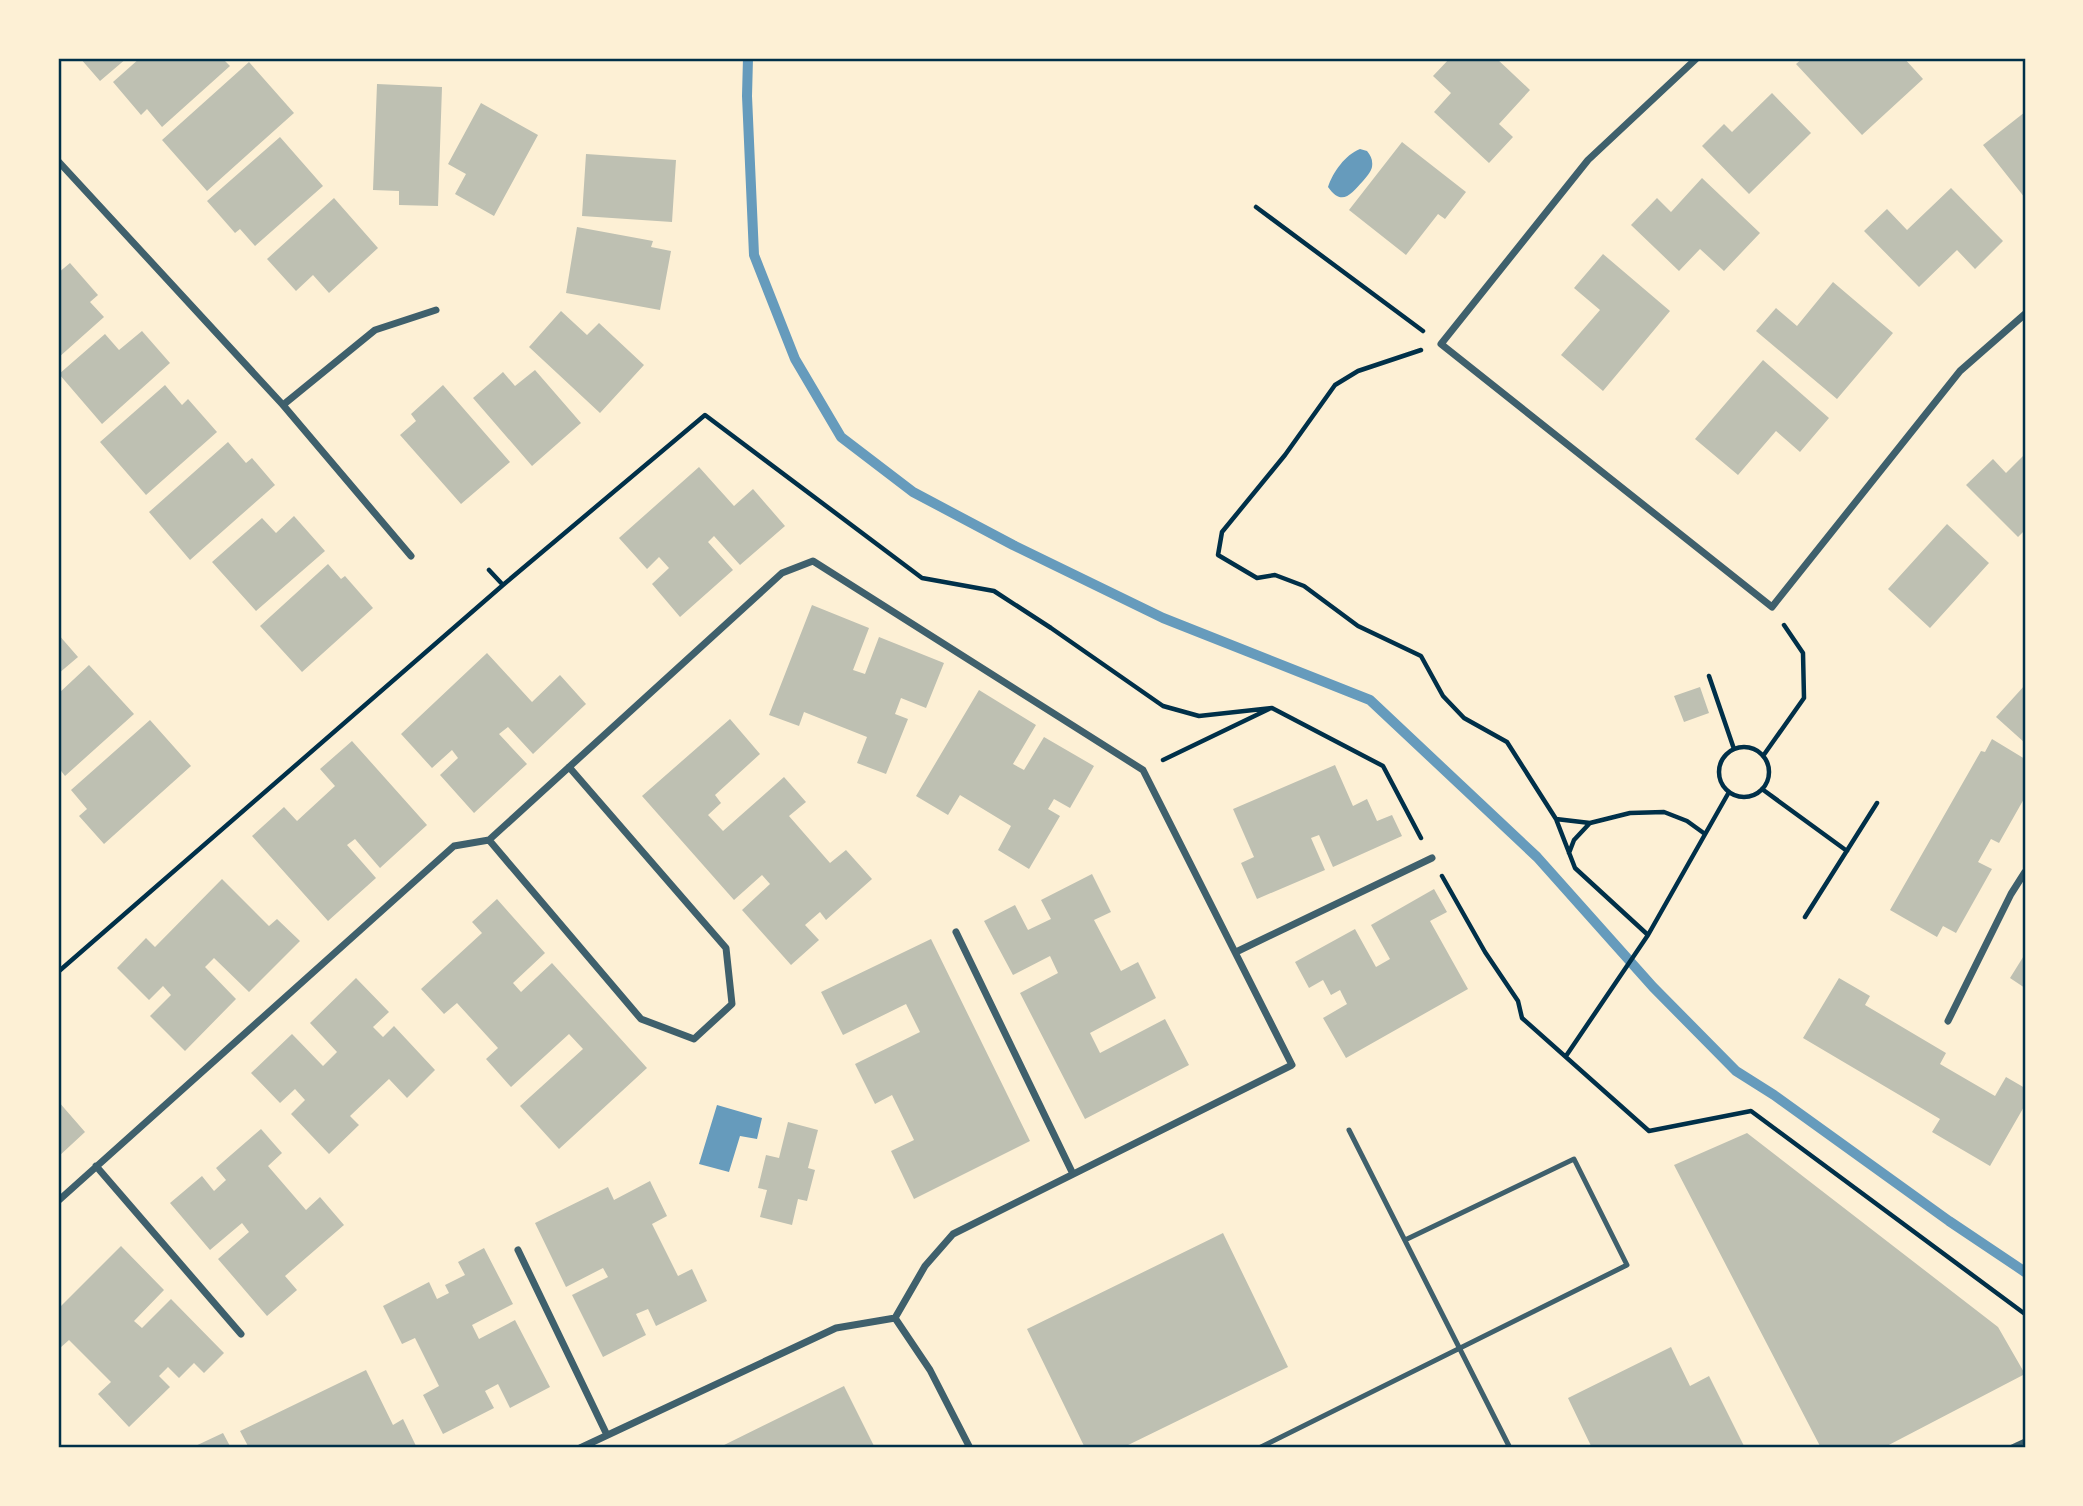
<svg xmlns="http://www.w3.org/2000/svg" width="2083" height="1506" font-family="Mulish,sans-serif">
<style>
.water{fill:#669bbc}
.lines{fill:none;stroke-linecap:round;stroke-linejoin:round}
.stream{stroke:#669bbc;stroke-width:10}
.building{fill:#bec0b2}
.path{stroke:#003049;stroke-width:4.5}
.service{stroke:#3f606c;stroke-width:5}
.minor{stroke:#3f606c;stroke-width:7}
.neatline{fill:none;stroke:#003049;stroke-width:2.5}
</style>
<rect width="100%" height="100%" fill="#fdf0d5"/>
<!-- water -->
<path class="water" d="M 1360,149 L 1367,151 C 1371,156 1373,160 1372,167 C 1371,172 1367,176 1363,181 C 1351,194 1342,207 1328,187 C 1333,172 1345,155 1360,149 Z
M 717,1105 L 762,1118 L 757,1139 L 740,1136 L 729,1172 L 699,1164 Z"/>
<g class="lines">
<!-- stream -->
<path class="stream" d="M 748,58 L 747,96 L 754,255 L 795,359 L 841,437 L 913,492 L 1013,545 L 1163,618 L 1370,700 L 1537,857 L 1653,987 L 1736,1071 L 1774,1095 L 1949,1221 L 2025,1272"/>
</g>
<!-- building -->
<path class="building" d="M 80,58 L 127,58 L 100,81 Z
M 140,58 L 222,58 L 230,66 L 162,127 L 147,109 L 141,115 L 113,82 Z
M 1450,58 L 1496,58 L 1530,90 L 1499,124 L 1513,137 L 1489,163 L 1434,112 L 1451,93 L 1433,76 Z
M 1803,58 L 1904,58 L 1923,79 L 1862,135 L 1796,64 Z
M 249,62 L 294,113 L 207,191 L 162,140 Z
M 377,84 L 442,87 L 438,206 L 399,205 L 399,191 L 373,190 Z
M 1772,93 L 1811,133 L 1749,194 L 1702,146 L 1724,124 L 1732,132 Z
M 481,103 L 538,135 L 494,216 L 455,194 L 466,174 L 448,164 Z
M 2025,112 L 2025,198 L 1983,145 Z
M 280,137 L 323,186 L 255,246 L 240,229 L 235,233 L 207,201 Z
M 1402,142 L 1466,192 L 1445,219 L 1438,214 L 1406,255 L 1349,210 Z
M 586,154 L 676,160 L 672,222 L 582,216 Z
M 1702,178 L 1760,233 L 1724,271 L 1700,249 L 1679,271 L 1631,225 L 1657,198 L 1671,212 Z
M 1951,188 L 2003,241 L 1975,269 L 1957,250 L 1919,287 L 1864,231 L 1887,209 L 1907,230 Z
M 334,198 L 378,248 L 329,293 L 313,275 L 296,291 L 267,259 Z
M 577,227 L 653,241 L 651,247 L 671,251 L 660,310 L 566,293 Z
M 1603,254 L 1670,311 L 1603,391 L 1561,355 L 1600,310 L 1574,288 Z
M 70,263 L 98,295 L 90,302 L 104,317 L 58,358 L 58,273 Z
M 1833,282 L 1893,333 L 1837,399 L 1756,331 L 1776,308 L 1797,326 Z
M 561,311 L 587,335 L 599,323 L 644,365 L 600,413 L 529,347 Z
M 142,331 L 170,363 L 102,424 L 59,374 L 105,334 L 119,350 Z
M 1763,360 L 1829,418 L 1800,452 L 1776,431 L 1738,475 L 1695,439 Z
M 535,370 L 581,423 L 532,466 L 473,398 L 503,372 L 515,386 Z
M 165,385 L 182,405 L 188,399 L 217,432 L 146,495 L 100,442 Z
M 443,385 L 510,462 L 461,504 L 400,435 L 416,421 L 411,414 Z
M 228,442 L 246,463 L 252,458 L 275,485 L 190,560 L 149,512 Z
M 2025,454 L 2025,530 L 2018,537 L 1966,485 L 1993,459 L 2006,473 Z
M 699,467 L 734,506 L 753,489 L 785,526 L 740,565 L 714,536 L 708,542 L 733,570 L 680,617 L 652,584 L 669,568 L 659,557 L 647,569 L 619,538 Z
M 294,516 L 325,551 L 256,611 L 212,562 L 262,518 L 276,533 Z
M 1947,524 L 1989,563 L 1930,628 L 1888,589 Z
M 328,564 L 341,579 L 345,576 L 373,608 L 302,672 L 260,626 Z
M 812,605 L 869,628 L 853,670 L 865,674 L 879,637 L 944,663 L 926,708 L 901,698 L 895,714 L 908,719 L 886,774 L 857,763 L 867,737 L 804,712 L 799,726 L 769,715 Z
M 58,634 L 78,657 L 58,674 Z
M 487,653 L 532,702 L 560,675 L 586,704 L 533,754 L 508,727 L 499,734 L 527,764 L 474,813 L 440,775 L 458,758 L 452,750 L 432,768 L 401,734 Z
M 89,665 L 134,714 L 65,776 L 58,767 L 58,694 Z
M 2025,685 L 2025,743 L 1996,717 Z
M 1700,687 L 1709,713 L 1684,722 L 1674,696 Z
M 979,690 L 1036,725 L 1013,764 L 1024,770 L 1044,737 L 1094,766 L 1070,808 L 1054,799 L 1048,809 L 1060,816 L 1029,869 L 998,850 L 1011,826 L 960,795 L 948,815 L 916,796 Z
M 730,719 L 760,754 L 715,795 L 721,803 L 708,815 L 723,831 L 784,777 L 806,802 L 789,816 L 830,863 L 846,850 L 872,879 L 826,920 L 820,912 L 805,925 L 819,940 L 791,965 L 742,910 L 770,884 L 762,875 L 734,900 L 642,796 Z
M 150,720 L 191,766 L 104,844 L 79,816 L 87,809 L 71,790 Z
M 1992,739 L 2025,759 L 2025,797 L 1999,843 L 1991,839 L 1978,862 L 1992,869 L 1956,933 L 1943,926 L 1937,937 L 1890,910 L 1981,751 L 1985,752 Z
M 352,741 L 427,825 L 380,868 L 355,839 L 347,845 L 376,878 L 328,921 L 252,836 L 284,807 L 297,821 L 335,786 L 320,769 Z
M 1335,765 L 1353,806 L 1367,799 L 1377,821 L 1392,815 L 1402,836 L 1333,867 L 1319,835 L 1311,838 L 1325,870 L 1257,899 L 1241,863 L 1254,857 L 1233,809 Z
M 1092,874 L 1111,912 L 1094,920 L 1121,971 L 1138,962 L 1156,998 L 1090,1033 L 1100,1053 L 1165,1019 L 1189,1065 L 1085,1119 L 1020,993 L 1058,973 L 1050,956 L 1013,975 L 984,921 L 1015,905 L 1028,930 L 1051,919 L 1041,900 Z
M 222,879 L 269,926 L 277,919 L 300,941 L 249,992 L 214,958 L 205,967 L 236,999 L 185,1051 L 150,1016 L 171,995 L 163,986 L 149,1000 L 117,968 L 146,938 L 155,947 Z
M 1434,889 L 1447,912 L 1430,921 L 1468,989 L 1346,1058 L 1323,1018 L 1347,1004 L 1340,990 L 1331,995 L 1323,980 L 1309,988 L 1295,962 L 1355,929 L 1376,967 L 1390,959 L 1371,925 Z
M 497,899 L 545,953 L 513,983 L 521,992 L 552,963 L 647,1068 L 559,1149 L 520,1106 L 583,1049 L 569,1034 L 511,1087 L 486,1059 L 498,1048 L 457,1003 L 444,1014 L 421,989 L 482,933 L 472,922 Z
M 931,939 L 1030,1141 L 914,1199 L 891,1151 L 914,1140 L 892,1095 L 875,1104 L 855,1064 L 920,1032 L 906,1004 L 843,1035 L 821,992 Z
M 2025,954 L 2025,988 L 2010,978 Z
M 356,978 L 389,1012 L 373,1027 L 383,1037 L 394,1026 L 435,1070 L 407,1098 L 389,1079 L 350,1116 L 359,1125 L 329,1154 L 291,1114 L 305,1100 L 295,1089 L 280,1103 L 251,1073 L 292,1034 L 323,1066 L 337,1052 L 310,1023 Z
M 1839,978 L 1870,996 L 1865,1005 L 1946,1053 L 1940,1064 L 1995,1096 L 2006,1077 L 2025,1088 L 2025,1105 L 1990,1166 L 1932,1132 L 1940,1119 L 1803,1038 Z
M 58,1101 L 85,1132 L 58,1157 Z
M 788,1122 L 818,1130 L 808,1168 L 815,1170 L 807,1201 L 798,1199 L 792,1225 L 760,1217 L 767,1190 L 758,1188 L 766,1155 L 779,1158 Z
M 261,1129 L 282,1153 L 268,1166 L 306,1210 L 320,1197 L 344,1225 L 285,1276 L 297,1290 L 267,1316 L 218,1259 L 249,1232 L 242,1223 L 210,1250 L 170,1203 L 202,1176 L 214,1191 L 226,1180 L 216,1168 Z
M 1747,1133 L 1998,1327 L 2025,1374 L 1883,1448 L 1821,1448 L 1674,1165 Z
M 650,1181 L 667,1216 L 652,1224 L 678,1276 L 692,1269 L 707,1301 L 656,1326 L 648,1309 L 636,1314 L 646,1335 L 603,1357 L 572,1295 L 608,1277 L 603,1268 L 566,1287 L 535,1223 L 608,1187 L 614,1200 Z
M 1223,1233 L 1288,1367 L 1122,1448 L 1085,1448 L 1027,1329 Z
M 121,1246 L 164,1290 L 134,1321 L 142,1328 L 171,1299 L 224,1353 L 204,1373 L 194,1363 L 179,1378 L 168,1367 L 159,1376 L 170,1387 L 129,1427 L 98,1394 L 111,1382 L 69,1340 L 60,1348 L 58,1346 L 58,1309 Z
M 484,1248 L 513,1304 L 472,1325 L 479,1339 L 515,1320 L 550,1387 L 510,1408 L 498,1384 L 485,1391 L 494,1408 L 443,1434 L 423,1395 L 439,1386 L 415,1338 L 402,1344 L 383,1306 L 429,1282 L 437,1299 L 449,1293 L 445,1285 L 465,1275 L 458,1262 Z
M 1671,1347 L 1690,1386 L 1709,1376 L 1745,1448 L 1592,1448 L 1568,1398 Z
M 366,1370 L 393,1425 L 403,1419 L 417,1448 L 249,1448 L 240,1431 Z
M 844,1386 L 875,1448 L 718,1448 L 789,1413 Z
M 223,1433 L 231,1448 L 191,1448 Z"/>
<g class="lines">
<!-- path -->
<path class="path" d="M 1256,207 L 1423,331
M 1421,350 L 1358,371 L 1335,385 L 1285,455 L 1222,532 L 1218,555 L 1257,578 L 1275,575 L 1304,586 L 1358,626 L 1421,656 L 1443,696 L 1464,718 L 1507,742 L 1556,819 L 1575,868 L 1648,935 L 1729,792
M 489,570 L 503,585
M 1709,676 L 1734,749
M1719 772a25 25 0 1 1 50 0a25 25 0 1 1-50 0Z
M 1763,756 L 1804,698 L 1803,653 L 1784,625
M 1163,760 L 1269,709
M 1762,789 L 1847,851
M 1556,819 L 1590,823 L 1630,813 L 1664,812 L 1687,821 L 1705,834
M 1569,853 L 1574,840 L 1589,824
M 1442,876 L 1485,952 L 1518,1001 L 1522,1018 L 1649,1131 L 1751,1111 L 2025,1314
M 1805,917 L 1877,803
M 58,972 L 503,585 L 705,415 L 922,578 L 994,591 L 1051,628 L 1163,706 L 1199,716 L 1272,708 L 1383,766 L 1421,838
M 1566,1056 L 1648,935"/>
<!-- service -->
<path class="service" d="M 1349,1130 L 1510,1448
M 1259,1448 L 1627,1265 L 1574,1159 L 1405,1240
M 2010,1448 L 2025,1441"/>
<!-- minor -->
<path class="minor" d="M 1697,58 L 1588,160 L 1441,344 L 1772,607 L 1960,371 L 2025,314
M 58,161 L 283,405 L 411,556
M 283,405 L 375,330 L 436,310
M 489,840 L 641,1019 L 694,1039 L 732,1004 L 726,948 L 569,767
M 956,932 L 1073,1174
M 1236,952 L 1432,858
M 1948,1021 L 2011,894 L 2025,872
M 96,1166 L 241,1334
M 58,1201 L 454,846 L 489,840 L 782,573 L 813,561 L 1143,770 L 1292,1065 L 953,1234 L 925,1266 L 895,1318
M 518,1250 L 607,1435
M 895,1318 L 930,1370 L 970,1448
M 580,1448 L 836,1328 L 895,1318"/>
</g>
<!-- border -->
<rect width="2083" height="1506" fill="none" stroke="#fdf0d5" stroke-width="119"/>
<rect x="60" y="60" width="1964" height="1386" class="neatline"/>
</svg>
